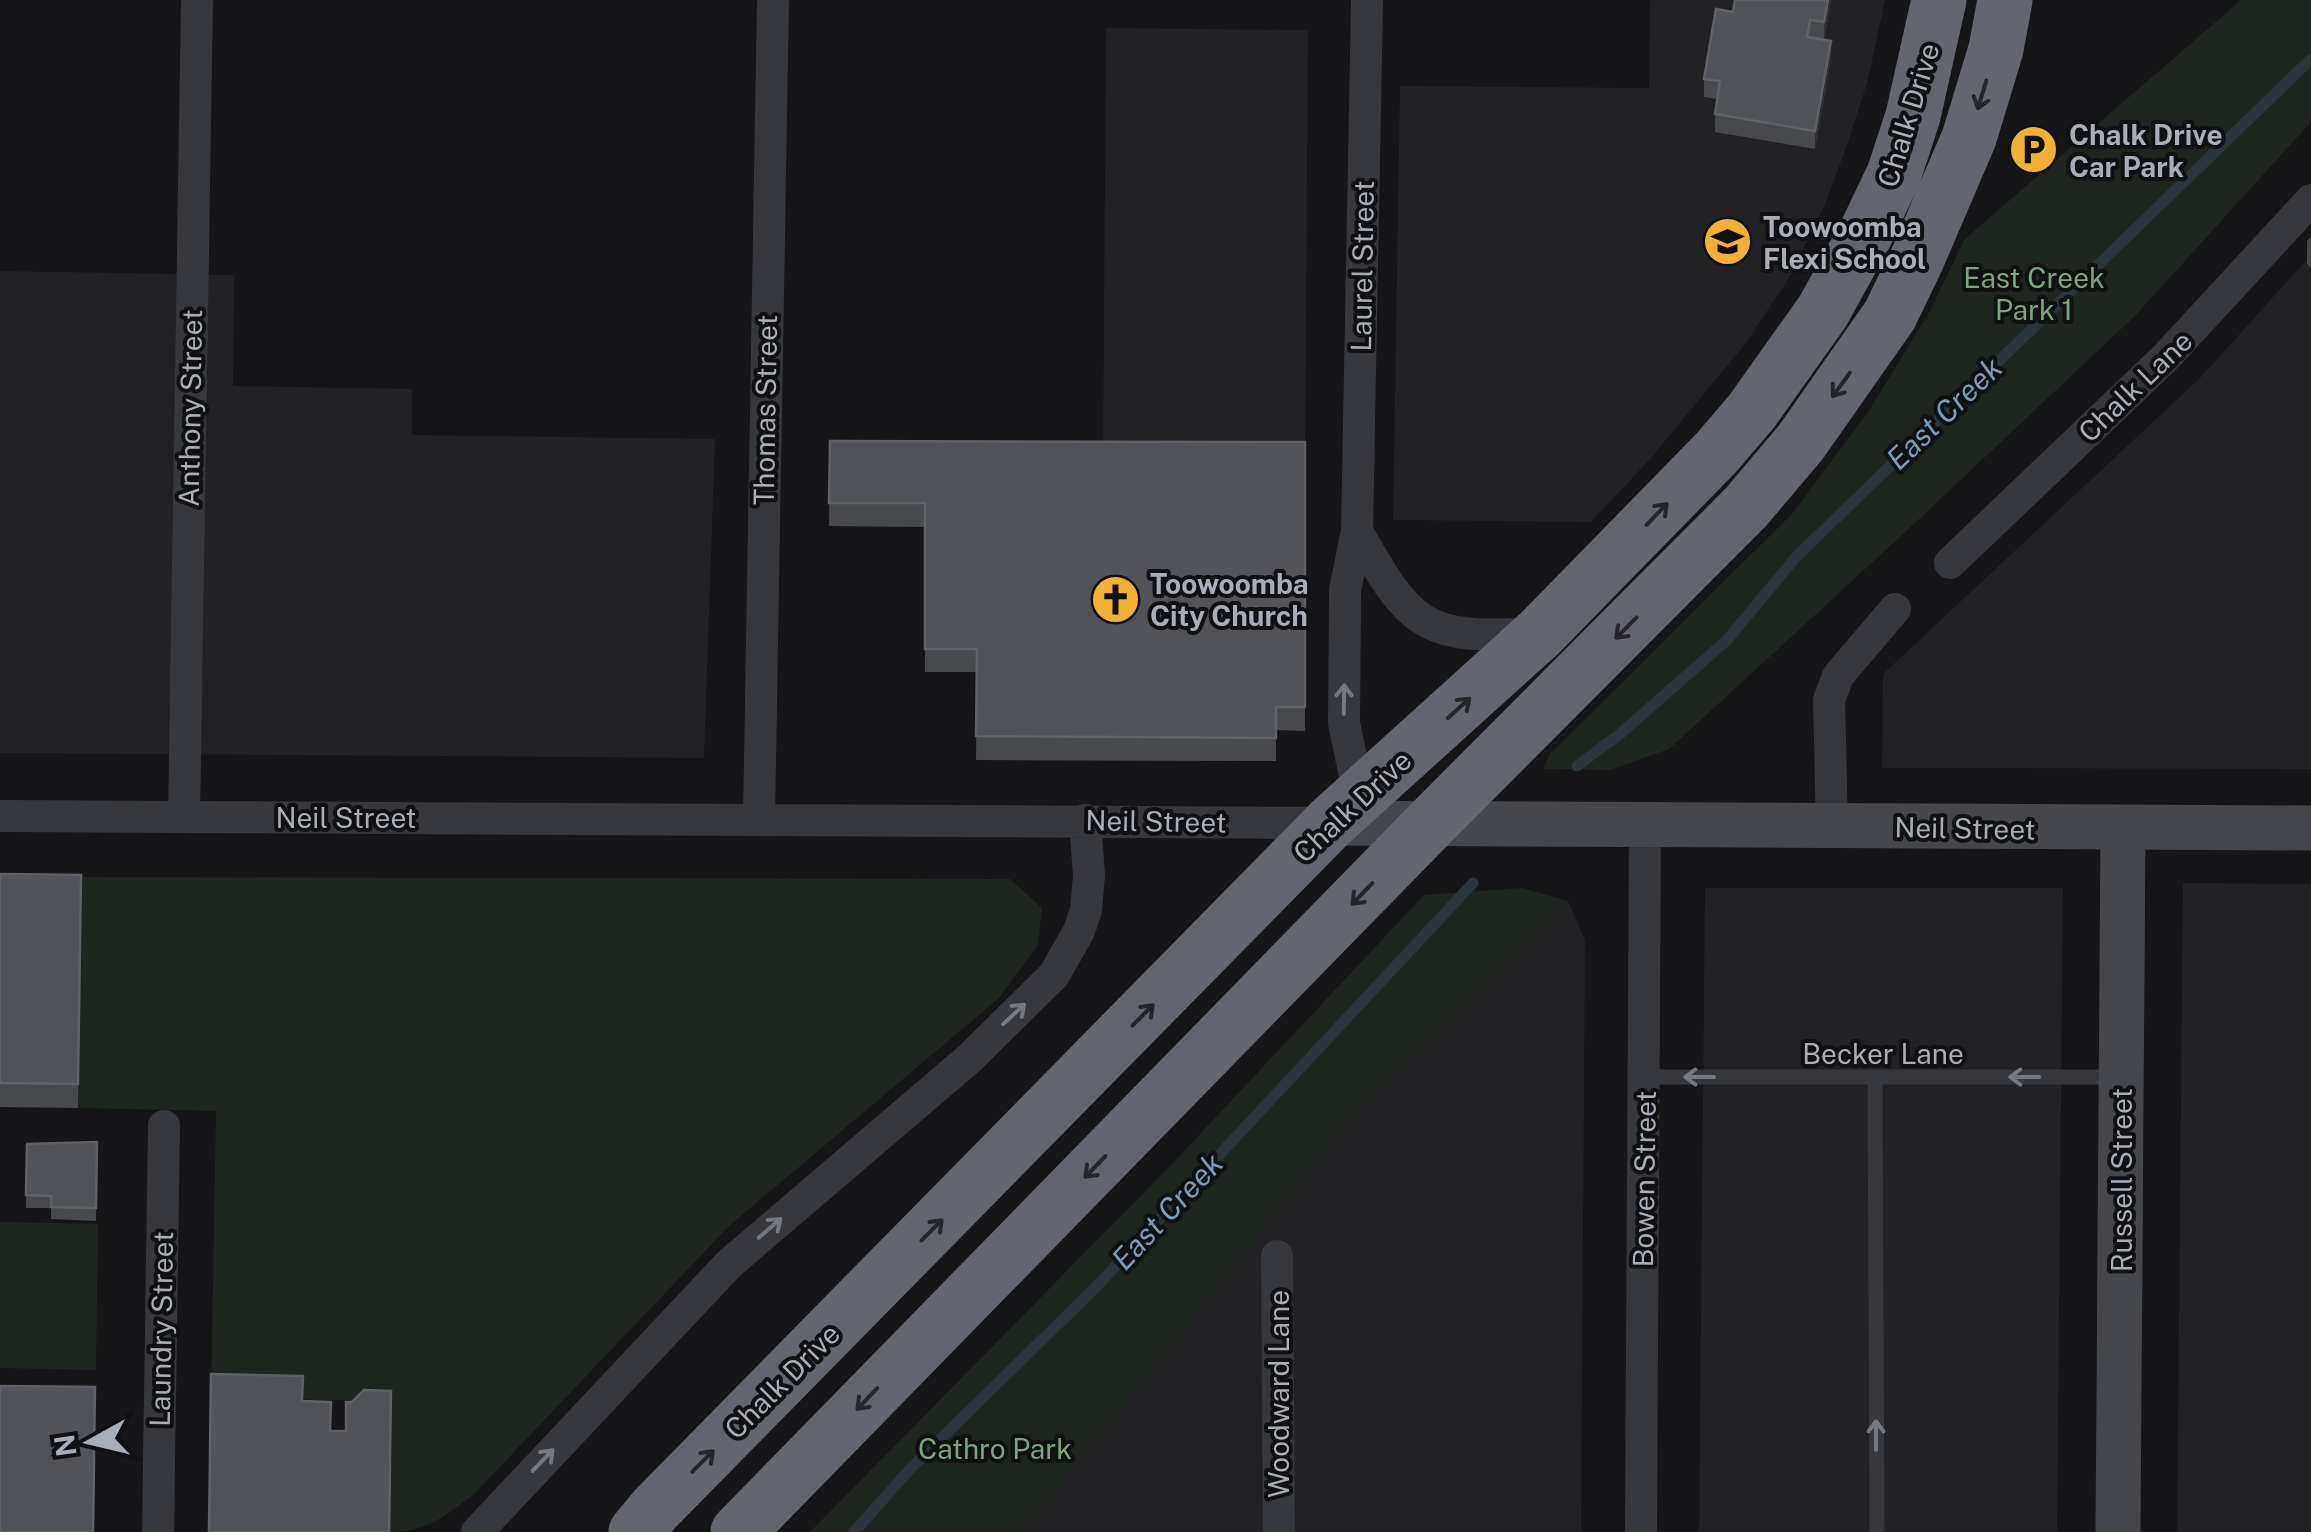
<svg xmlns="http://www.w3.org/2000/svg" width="2311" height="1532" font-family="'Public Sans',sans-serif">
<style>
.built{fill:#222225}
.green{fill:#1e261f}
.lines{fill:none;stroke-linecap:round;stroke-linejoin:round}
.stream{stroke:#2c353c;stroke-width:11}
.lane{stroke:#37383d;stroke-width:15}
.street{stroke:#37383d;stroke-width:32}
.secondary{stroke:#45474d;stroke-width:45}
.highway{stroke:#63666e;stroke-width:55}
.wall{fill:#47494d}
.shaded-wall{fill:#2f3033}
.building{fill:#525359;stroke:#5f6168;stroke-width:2.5}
.oneway{stroke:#26262a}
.oneway2{stroke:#757881}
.labels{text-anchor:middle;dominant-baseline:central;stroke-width:8;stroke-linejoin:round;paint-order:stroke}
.street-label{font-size:28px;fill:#a8adb8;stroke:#111113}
.poi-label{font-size:28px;font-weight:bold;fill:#a8adb8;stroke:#111113;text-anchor:start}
.park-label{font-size:28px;fill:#7fa381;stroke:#111113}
.water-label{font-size:30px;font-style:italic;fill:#7f9bb3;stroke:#111113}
</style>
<rect width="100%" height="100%" fill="#161618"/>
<!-- built -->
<path class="built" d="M 1650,0 L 1885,0 L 1868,80 L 1847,145 L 1824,207 L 1789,278 L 1746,343 L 1650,459 L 1591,522 L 1393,520 L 1400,86 L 1649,88 Z
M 1106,28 L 1308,30 L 1305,466 L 1103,465 Z
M 2311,255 L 2311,769 L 1882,768 L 1883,674 L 2200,378 Z
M 0,271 L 234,275 L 233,386 L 412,389 L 412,435 L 715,439 L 704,758 L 0,753 Z
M 2183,883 L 2311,884 L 2311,1532 L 2177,1532 Z
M 1705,888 L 2063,888 L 2057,1532 L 1699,1532 Z
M 1568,901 L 1585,940 L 1581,1532 L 1023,1532 L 1361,1105 Z"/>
<!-- green -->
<path class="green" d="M 2241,0 L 2311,0 L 2311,122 L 2135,316 L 1900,537 L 1669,749 L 1610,770 L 1543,769 L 1550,754 L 1792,514 L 1868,412 L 1930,311 L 1964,240 Z
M 81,877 L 1010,879 L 1042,908 L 1038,945 L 999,998 L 728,1227 L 476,1492 C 448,1515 427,1532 390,1532 L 391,1401 L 211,1398 L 216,1111 L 78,1108 Z
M 1522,888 L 1568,901 L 1361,1105 L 1023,1532 L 810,1532 L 1170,1166 L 1424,895 Z
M 0,1222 L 98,1224 L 96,1370 L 0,1368 Z"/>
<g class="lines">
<!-- stream -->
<path class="stream" d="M 1577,766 L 1620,734 L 1727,640 L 1796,557 L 2311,59
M 854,1532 L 911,1468 L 1096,1287 L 1473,883"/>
<!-- lane -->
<path class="lane" d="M 1645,1077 L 2118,1077
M 1875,1078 L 1877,1532"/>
<!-- street -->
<path class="street" d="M 1357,531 C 1411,628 1425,640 1538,633
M 1950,563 L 2166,357 L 2311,200
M 1359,795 L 1344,723 L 1345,590 L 1357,531 L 1367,0
M 0,816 L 1330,823
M 184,817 L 197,0
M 759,819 L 773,0
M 1832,827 L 1829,700 L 1838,676 L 1895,609
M 1277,1256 L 1279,1532
M 158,1532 L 164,1126
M 477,1532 L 729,1264 L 970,1058 L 1054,975 L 1079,931 L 1086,910 L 1089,875 L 1085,820
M 1641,1532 L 1645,826"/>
<!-- secondary -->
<path class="secondary" d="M 1330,823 L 2311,828
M 2118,1532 L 2123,828"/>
<!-- highway -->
<path class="highway" d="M 636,1532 L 655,1509 L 1330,823 L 1540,633 L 1717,452 L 1752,411 L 1823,311 L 1865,235 L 1894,174 L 1913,116 L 1939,0
M 738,1532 L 1430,824 L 1746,507 L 1801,442 L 1890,315 L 1917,259 L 1969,138 L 1996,49 L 2005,0"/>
</g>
<!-- wall -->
<path class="wall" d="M 1831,0 L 1824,40 L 1831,59 L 1815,149 L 1715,132 L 1715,114 L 1717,99 L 1704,97 L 1704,79 L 1733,12 Z
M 2311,236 L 2311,268 L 2307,264 L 2307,241 Z
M 830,441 L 1305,442 L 1305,731 L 1276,730 L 1276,761 L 976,760 L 977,672 L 925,672 L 925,527 L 829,526 Z
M 0,874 L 81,875 L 78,1108 L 0,1107 Z
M 97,1142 L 96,1221 L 51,1219 L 51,1208 L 26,1208 L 27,1144 Z"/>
<!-- shaded-wall -->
<path class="shaded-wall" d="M 1828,0 L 1831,0 L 1824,40 L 1824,22 Z
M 1831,41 L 1831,59 L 1815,149 L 1815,131 Z"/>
<!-- building -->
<path class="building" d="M 1735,0 L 1828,0 L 1824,22 L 1810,20 L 1807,37 L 1831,41 L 1815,131 L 1715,114 L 1720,81 L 1704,79 L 1716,9 L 1733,12 Z
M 830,441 L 1305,442 L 1305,707 L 1276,707 L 1276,738 L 976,736 L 977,649 L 925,649 L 925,503 L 829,503 Z
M 0,874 L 81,875 L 78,1084 L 0,1083 Z
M 97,1142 L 96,1208 L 51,1207 L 51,1196 L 26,1195 L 27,1144 Z
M 211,1374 L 303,1376 L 302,1401 L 331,1402 L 330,1431 L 346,1431 L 346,1402 L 352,1402 L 364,1390 L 391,1391 L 389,1532 L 209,1532 Z
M 0,1386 L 95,1387 L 93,1532 L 0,1532 Z"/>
<!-- one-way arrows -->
<defs><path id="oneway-shaft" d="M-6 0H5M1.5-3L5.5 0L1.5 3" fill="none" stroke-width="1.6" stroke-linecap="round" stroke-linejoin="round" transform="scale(2.5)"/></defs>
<g class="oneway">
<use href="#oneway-shaft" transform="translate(1982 95) rotate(107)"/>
<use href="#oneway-shaft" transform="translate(1841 385) rotate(126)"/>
<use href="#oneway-shaft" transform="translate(1657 514) rotate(-46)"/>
<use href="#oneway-shaft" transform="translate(1626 628) rotate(135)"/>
<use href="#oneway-shaft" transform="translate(1459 708) rotate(-42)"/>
<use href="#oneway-shaft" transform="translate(1362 894) rotate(134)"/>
<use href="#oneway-shaft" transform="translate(1143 1015) rotate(-45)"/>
<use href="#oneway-shaft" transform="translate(1095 1167) rotate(134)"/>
<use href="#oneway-shaft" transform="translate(932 1230) rotate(-45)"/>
<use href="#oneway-shaft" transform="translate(867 1399) rotate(134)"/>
<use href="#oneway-shaft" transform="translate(703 1461) rotate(-45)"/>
</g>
<g class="oneway2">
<use href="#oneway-shaft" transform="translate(1344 699) rotate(-89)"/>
<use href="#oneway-shaft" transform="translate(1014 1014) rotate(-43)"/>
<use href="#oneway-shaft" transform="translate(1699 1077) rotate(-180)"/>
<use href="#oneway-shaft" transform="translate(2024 1077) rotate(180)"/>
<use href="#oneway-shaft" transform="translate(770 1228) rotate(-41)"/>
<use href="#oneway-shaft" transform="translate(1876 1435) rotate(-90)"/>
<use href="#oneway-shaft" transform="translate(543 1460) rotate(-46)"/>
</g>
<!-- icons -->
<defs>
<symbol id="parking-disc" viewBox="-11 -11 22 22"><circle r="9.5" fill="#f2b134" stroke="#111113"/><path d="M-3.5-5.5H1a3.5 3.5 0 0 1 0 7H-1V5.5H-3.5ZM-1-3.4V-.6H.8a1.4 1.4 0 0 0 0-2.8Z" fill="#111"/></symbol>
<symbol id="school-disc" viewBox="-11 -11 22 22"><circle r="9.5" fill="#f2b134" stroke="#111113"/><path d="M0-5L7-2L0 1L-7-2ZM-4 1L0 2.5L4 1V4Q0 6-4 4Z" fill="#111"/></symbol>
<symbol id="church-disc" viewBox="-11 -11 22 22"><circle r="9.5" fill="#f2b134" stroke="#111113"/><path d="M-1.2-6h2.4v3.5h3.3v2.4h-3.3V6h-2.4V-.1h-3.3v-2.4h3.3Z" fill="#111"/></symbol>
</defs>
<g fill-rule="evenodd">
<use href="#parking-disc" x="2006" y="122" width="55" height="55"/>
<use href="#school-disc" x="1700" y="214" width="55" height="55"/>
<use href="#church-disc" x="1088" y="572" width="55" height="55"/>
</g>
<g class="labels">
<!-- street labels -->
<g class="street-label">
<text transform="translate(1908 115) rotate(-73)">Chalk Drive</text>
<text transform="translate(1362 266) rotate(-89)">Laurel Street</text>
<text transform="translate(2135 386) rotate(-44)">Chalk Lane</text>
<text transform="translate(190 408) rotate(-89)">Anthony Street</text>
<text transform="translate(765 410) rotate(-89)">Thomas Street</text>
<text transform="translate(1352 806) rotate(-43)">Chalk Drive</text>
<text x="346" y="817">Neil Street</text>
<text transform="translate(1156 821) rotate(1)">Neil Street</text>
<text transform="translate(1965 828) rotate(1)">Neil Street</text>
<text x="1883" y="1053">Becker Lane</text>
<text transform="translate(1644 1179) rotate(-89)">Bowen Street</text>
<text transform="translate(2121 1180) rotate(-90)">Russell Street</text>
<text transform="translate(161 1329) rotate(-89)">Laundry Street</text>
<text transform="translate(782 1381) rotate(-45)">Chalk Drive</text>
<text transform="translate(1278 1394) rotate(-90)">Woodward Lane</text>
</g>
<!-- poi labels -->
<g class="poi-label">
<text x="2069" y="134">Chalk Drive<tspan x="2069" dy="32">Car Park</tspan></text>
<text x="1763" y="226">Toowoomba<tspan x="1763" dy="32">Flexi School</tspan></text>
<text x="1150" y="583">Toowoomba<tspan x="1150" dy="32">City Church</tspan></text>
</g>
<!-- park labels -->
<g class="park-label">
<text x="2034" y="277">East Creek<tspan x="2034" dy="32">Park 1</tspan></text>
<text x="995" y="1448">Cathro Park</text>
</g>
<!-- water labels -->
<g class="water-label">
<text transform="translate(1944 413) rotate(-44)">East Creek</text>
<text transform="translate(1167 1211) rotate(-47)">East Creek</text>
</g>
</g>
<!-- north arrow -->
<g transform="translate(90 1442) rotate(262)" stroke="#111113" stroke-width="8" paint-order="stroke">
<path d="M0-8L18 38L0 25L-18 38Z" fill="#a8adb8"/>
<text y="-15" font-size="28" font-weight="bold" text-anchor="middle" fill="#a8adb8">N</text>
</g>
</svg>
